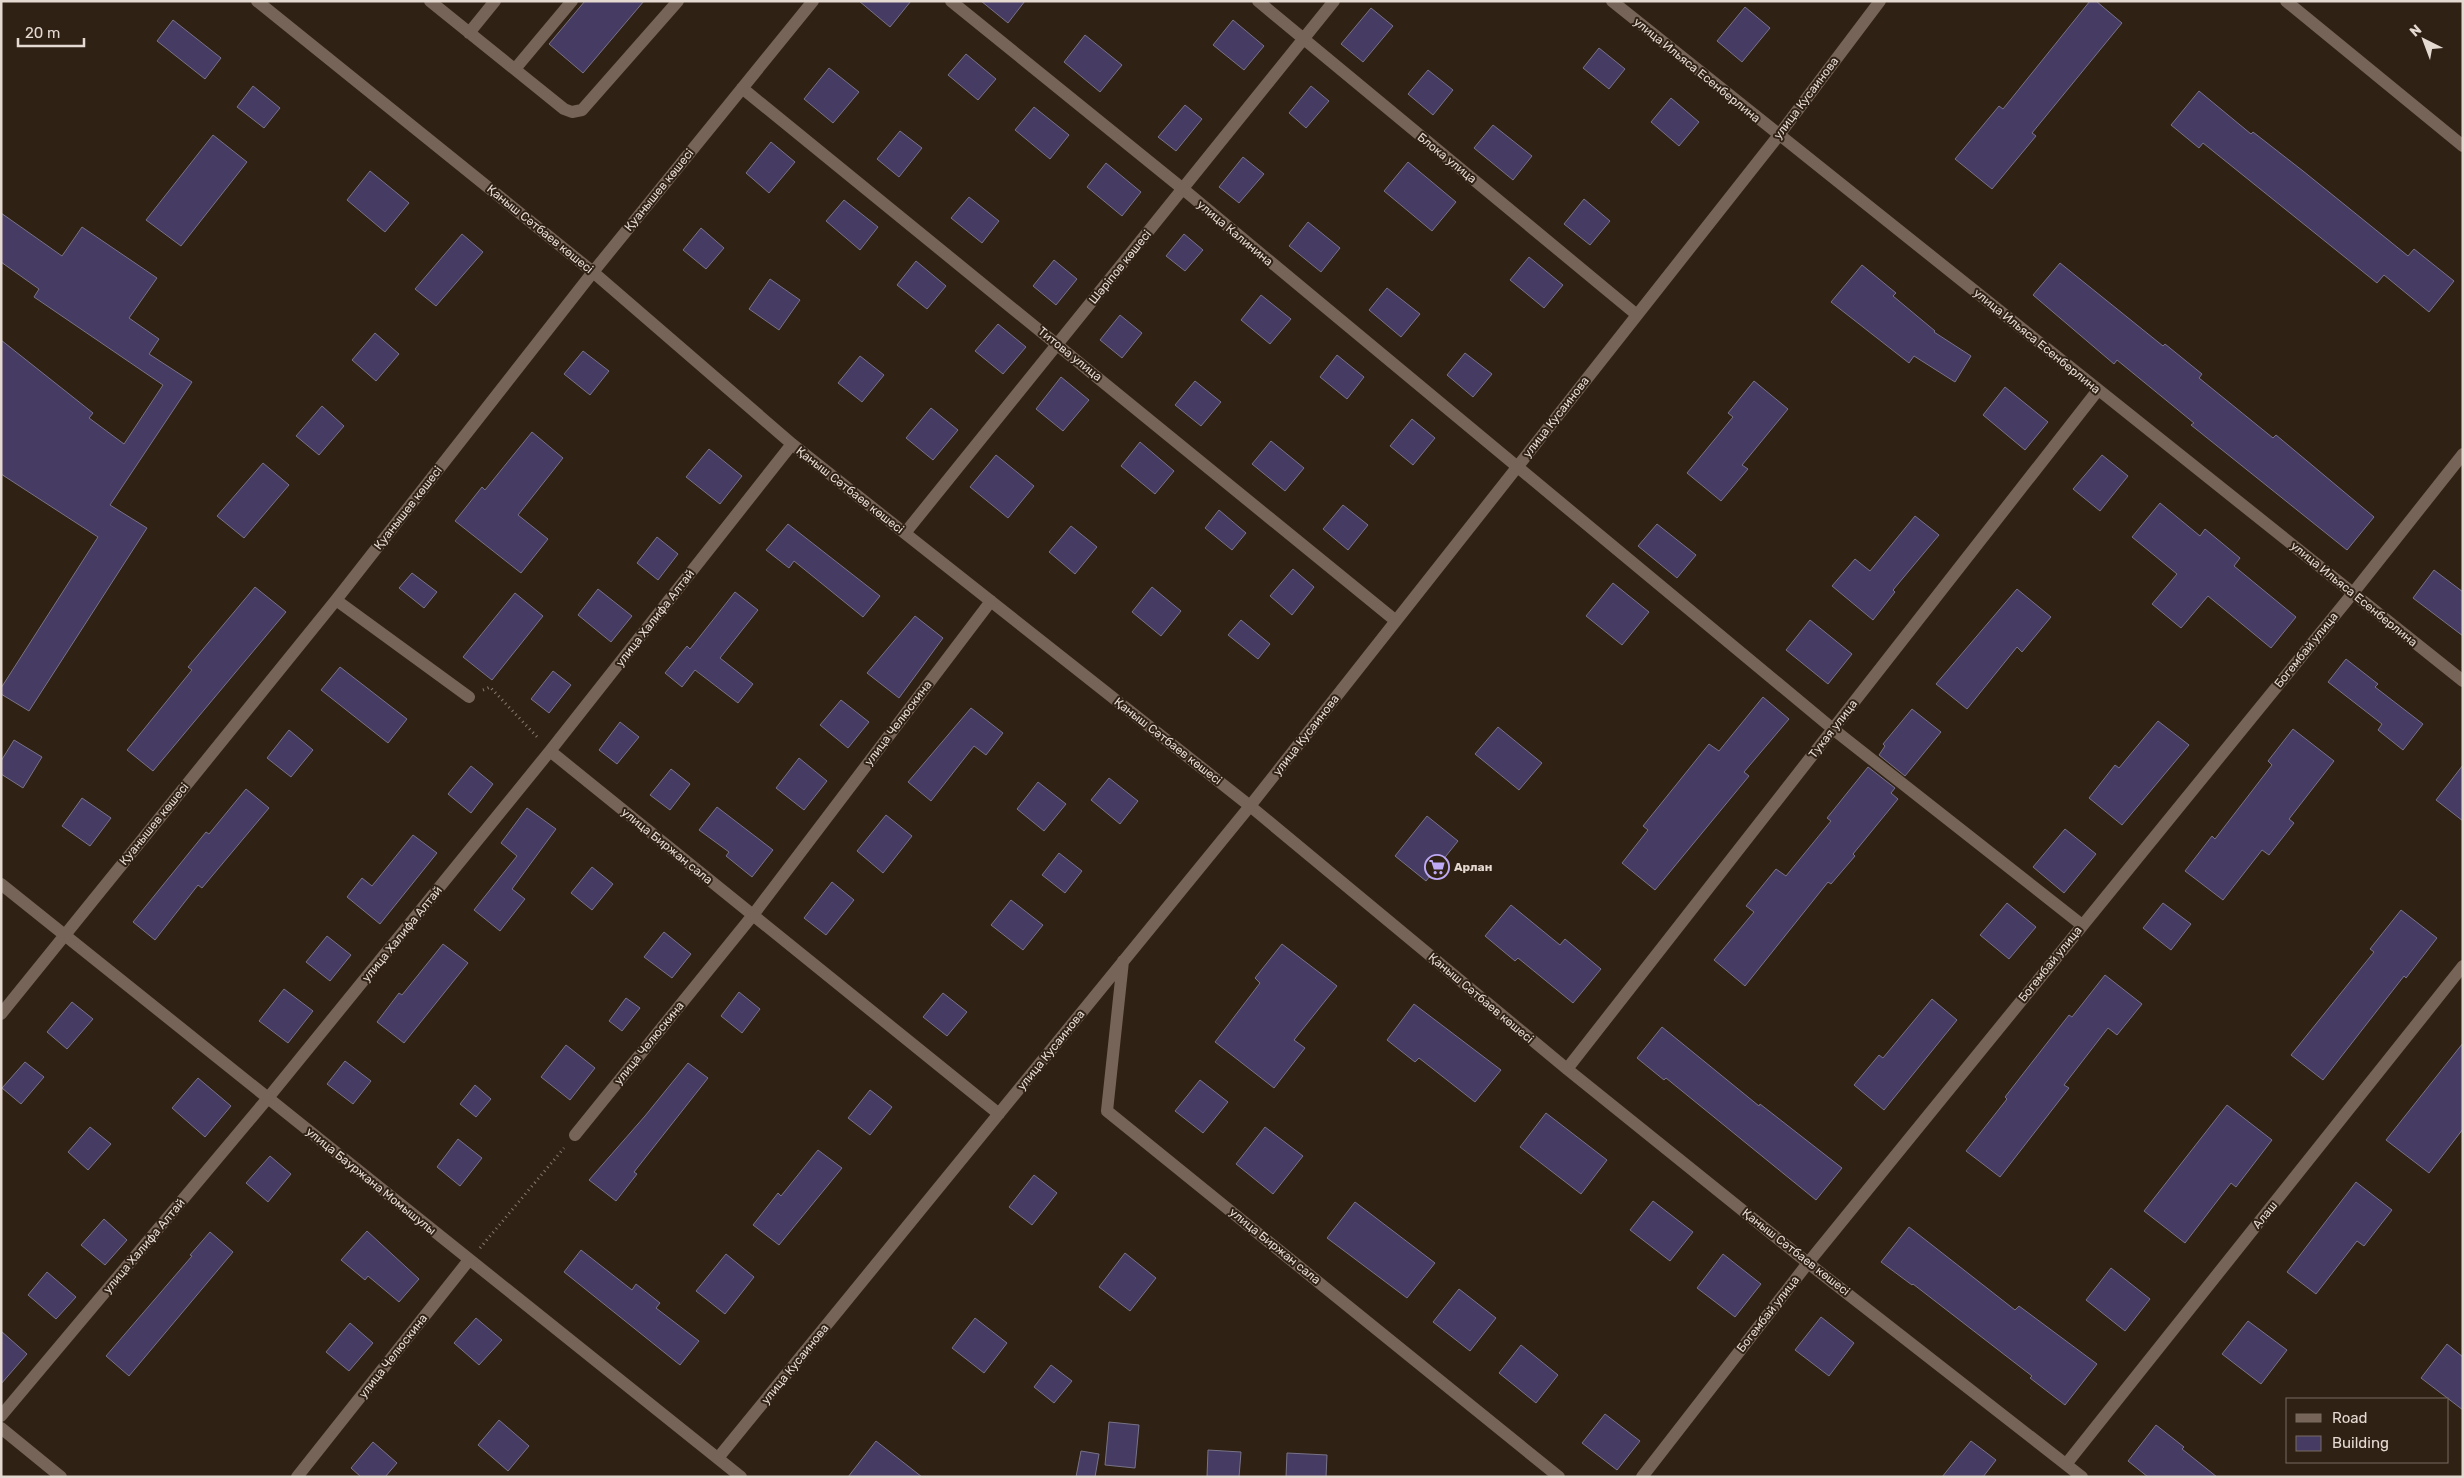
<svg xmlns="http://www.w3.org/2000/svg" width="2464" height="1478" font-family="Rubik,sans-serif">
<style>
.building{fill:#463b62;stroke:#787387}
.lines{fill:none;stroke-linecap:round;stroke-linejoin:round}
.path{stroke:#887b71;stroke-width:3;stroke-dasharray:1 4;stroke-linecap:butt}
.minor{stroke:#756457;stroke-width:12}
.labels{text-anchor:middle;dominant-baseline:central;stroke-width:4;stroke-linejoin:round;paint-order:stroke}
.street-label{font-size:12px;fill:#e5dad2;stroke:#302115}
.poi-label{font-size:12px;font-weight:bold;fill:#e5dad2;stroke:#302115;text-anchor:start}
</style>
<rect width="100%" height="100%" fill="#302115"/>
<!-- building -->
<path class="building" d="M 585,1 L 644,1 L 583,73 L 549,44 Z
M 859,1 L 911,1 L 890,27 Z
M 981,1 L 1025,1 L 1008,23 Z
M 2090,1 L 2096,1 L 2122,23 L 2032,133 L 2036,136 L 1992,189 L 1955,159 L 1999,106 L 2003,109 Z
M 1745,7 L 1770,28 L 1742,62 L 1717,41 Z
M 1371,8 L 1393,26 L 1363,62 L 1341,44 Z
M 173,20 L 221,58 L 205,79 L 157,41 Z
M 1233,20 L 1264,46 L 1244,70 L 1213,45 Z
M 1085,35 L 1122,65 L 1100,92 L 1064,62 Z
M 1599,48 L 1625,69 L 1609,89 L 1583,68 Z
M 966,54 L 996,79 L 978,100 L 948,75 Z
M 829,68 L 859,92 L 833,123 L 804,99 Z
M 1428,70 L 1453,90 L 1433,115 L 1408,94 Z
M 253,86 L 280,108 L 264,128 L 237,107 Z
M 1311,86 L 1329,101 L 1306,128 L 1289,113 Z
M 2199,91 L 2251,134 L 2253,132 L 2303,171 L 2408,256 L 2414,249 L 2454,281 L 2429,312 L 2384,275 L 2377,283 L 2203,143 L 2199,148 L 2171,125 Z
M 1671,98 L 1699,122 L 1679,146 L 1651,122 Z
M 1185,105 L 1202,119 L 1176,151 L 1158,137 Z
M 1034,107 L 1069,135 L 1050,159 L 1015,130 Z
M 1493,125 L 1532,156 L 1513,180 L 1474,148 Z
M 900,131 L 922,148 L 899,177 L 877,159 Z
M 213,135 L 247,162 L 181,246 L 146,220 Z
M 771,142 L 795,162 L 769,193 L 746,173 Z
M 1243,157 L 1264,174 L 1239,203 L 1219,187 Z
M 1408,162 L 1456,202 L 1432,231 L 1384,191 Z
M 1106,163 L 1141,192 L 1122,216 L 1087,187 Z
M 370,171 L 409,203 L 385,232 L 347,200 Z
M 969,197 L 999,221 L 982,243 L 951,218 Z
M 1584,199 L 1610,221 L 1590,245 L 1564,224 Z
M 844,200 L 878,227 L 860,250 L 826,221 Z
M 1,213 L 62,256 L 82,227 L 157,278 L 129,318 L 159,339 L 149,354 L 192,382 L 110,505 L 147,528 L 29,711 L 1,694 L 1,688 L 98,537 L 1,474 L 1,340 L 93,413 L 89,418 L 124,444 L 163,385 L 34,297 L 39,289 L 1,262 Z
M 1308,222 L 1340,248 L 1321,272 L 1289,246 Z
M 701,228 L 724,248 L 706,269 L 683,250 Z
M 462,234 L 483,252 L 436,306 L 415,289 Z
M 1184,234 L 1203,250 L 1185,271 L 1166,256 Z
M 1529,257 L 1563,285 L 1544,308 L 1510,280 Z
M 1054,260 L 1077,279 L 1056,305 L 1033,286 Z
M 916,261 L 946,286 L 927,309 L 897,285 Z
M 2060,263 L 2163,346 L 2165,344 L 2202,374 L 2199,378 L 2273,438 L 2276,435 L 2374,517 L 2347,550 L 2191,425 L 2194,423 L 2117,360 L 2114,364 L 2033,295 Z
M 1862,265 L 1896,293 L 1893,296 L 1935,331 L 1934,332 L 1971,356 L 1955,382 L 1914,356 L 1909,363 L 1831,302 Z
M 770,279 L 800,300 L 779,330 L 749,309 Z
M 1387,288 L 1420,314 L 1401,337 L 1369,310 Z
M 1261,295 L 1291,319 L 1270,344 L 1241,320 Z
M 1120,315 L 1142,333 L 1122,358 L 1100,340 Z
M 998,324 L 1026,347 L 1003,374 L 975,351 Z
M 375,333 L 399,354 L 376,381 L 352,360 Z
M 583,351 L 609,371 L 590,395 L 564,374 Z
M 1465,353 L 1492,374 L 1473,397 L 1447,375 Z
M 1337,355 L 1364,377 L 1347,399 L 1320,377 Z
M 860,356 L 884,375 L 862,402 L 838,383 Z
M 1061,377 L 1089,400 L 1063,431 L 1036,409 Z
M 1195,381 L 1221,402 L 1201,426 L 1175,405 Z
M 1754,381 L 1788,409 L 1742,465 L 1748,469 L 1721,501 L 1687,473 L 1733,417 L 1728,413 Z
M 2005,387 L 2048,422 L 2025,450 L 1983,415 Z
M 322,406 L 344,426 L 319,455 L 296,436 Z
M 931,408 L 958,430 L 933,460 L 906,438 Z
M 1412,419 L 1435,438 L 1413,465 L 1390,446 Z
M 532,432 L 563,458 L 518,515 L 548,539 L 521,573 L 455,521 L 482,487 L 485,490 Z
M 1271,441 L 1304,468 L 1285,491 L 1252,464 Z
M 1140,442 L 1174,471 L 1155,494 L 1121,466 Z
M 709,449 L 742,476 L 720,504 L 686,477 Z
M 996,455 L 1034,486 L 1008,518 L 970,487 Z
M 2102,455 L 2128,476 L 2100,511 L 2073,489 Z
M 263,463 L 289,485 L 244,538 L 217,516 Z
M 2160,503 L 2200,536 L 2205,529 L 2240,558 L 2234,566 L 2296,617 L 2271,648 L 2208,596 L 2181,628 L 2152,604 L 2177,574 L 2132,537 Z
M 1343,505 L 1368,525 L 1348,550 L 1323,529 Z
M 1219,510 L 1246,533 L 1232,550 L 1205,528 Z
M 1915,516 L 1939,535 L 1893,590 L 1895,592 L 1873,620 L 1832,586 L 1855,559 L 1870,571 Z
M 788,524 L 880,596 L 863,617 L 794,561 L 789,568 L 766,550 Z
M 1657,524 L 1696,555 L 1677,578 L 1638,546 Z
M 1071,526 L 1097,547 L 1075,574 L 1049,552 Z
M 657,537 L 678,554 L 658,580 L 637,563 Z
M 1293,569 L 1314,587 L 1292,615 L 1270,596 Z
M 2434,570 L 2463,592 L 2463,636 L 2413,598 Z
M 412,573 L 437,592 L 424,608 L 399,588 Z
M 1613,583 L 1649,612 L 1622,645 L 1586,616 Z
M 255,587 L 286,612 L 153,771 L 127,750 L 192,670 L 188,667 Z
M 1152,587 L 1181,611 L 1161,636 L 1132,612 Z
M 598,589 L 632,616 L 611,642 L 578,615 Z
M 2017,589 L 2051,617 L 2022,652 L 2017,647 L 1967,709 L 1936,684 Z
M 735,592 L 758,610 L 720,658 L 753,684 L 738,703 L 695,670 L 682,687 L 665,673 L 687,646 L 690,649 Z
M 515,593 L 543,616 L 492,680 L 463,657 Z
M 915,616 L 943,638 L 899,698 L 867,673 Z
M 1241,620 L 1270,644 L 1258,659 L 1228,635 Z
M 1810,620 L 1852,654 L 1828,684 L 1786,650 Z
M 2346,659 L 2378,684 L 2375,687 L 2423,724 L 2403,750 L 2378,730 L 2382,724 L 2328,682 Z
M 340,667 L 407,719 L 388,743 L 321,690 Z
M 553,671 L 571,685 L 549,713 L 531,699 Z
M 1763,697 L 1789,719 L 1744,772 L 1749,776 L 1655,890 L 1622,863 L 1648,830 L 1643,826 L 1709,744 L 1719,751 Z
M 841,700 L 869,722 L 848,748 L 820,725 Z
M 971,708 L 1003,733 L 986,755 L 974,746 L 931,801 L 908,782 Z
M 1912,709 L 1941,732 L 1905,776 L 1879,755 L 1885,746 L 1883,744 Z
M 2158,721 L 2189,745 L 2122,825 L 2089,798 L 2115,765 L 2119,768 Z
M 620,722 L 639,737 L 617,764 L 599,750 Z
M 1498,727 L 1542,763 L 1519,790 L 1475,754 Z
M 2293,729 L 2334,761 L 2289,819 L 2294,823 L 2269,855 L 2262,850 L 2223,900 L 2185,871 L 2212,836 L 2215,839 L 2272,765 L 2268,761 Z
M 289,730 L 313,750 L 291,777 L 267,758 Z
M 14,740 L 42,757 L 23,788 L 1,774 L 1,761 Z
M 799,758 L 827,781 L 804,810 L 776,788 Z
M 2463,765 L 2463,821 L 2436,800 Z
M 471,766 L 493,784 L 471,813 L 448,794 Z
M 1868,767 L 1895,788 L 1891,793 L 1898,799 L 1853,854 L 1855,856 L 1831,884 L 1828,882 L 1745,986 L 1714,960 L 1754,912 L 1746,906 L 1776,869 L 1786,876 L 1831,821 L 1827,818 Z
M 671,769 L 690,784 L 670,810 L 650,795 Z
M 1109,778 L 1138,801 L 1120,824 L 1091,800 Z
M 1038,782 L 1066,804 L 1044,831 L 1017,809 Z
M 246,789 L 269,808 L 202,888 L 198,885 L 155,940 L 133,922 L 206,832 L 209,834 Z
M 82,798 L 111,818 L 90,846 L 62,826 Z
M 717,807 L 773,850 L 752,877 L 726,856 L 729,852 L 699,830 Z
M 527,808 L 556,829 L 512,889 L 525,899 L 500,931 L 474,910 L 517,856 L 501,843 Z
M 886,815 L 912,836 L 883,873 L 857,851 Z
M 1427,816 L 1458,841 L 1426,881 L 1395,856 Z
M 2065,829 L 2096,854 L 2064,893 L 2033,867 Z
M 413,835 L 437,853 L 380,924 L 347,897 L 362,878 L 372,886 Z
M 1059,853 L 1082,871 L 1065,893 L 1042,875 Z
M 592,867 L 613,884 L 592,910 L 571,893 Z
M 832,882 L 854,900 L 826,935 L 804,918 Z
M 1011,900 L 1043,925 L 1023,950 L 991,925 Z
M 2007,903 L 2036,927 L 2009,959 L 1980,935 Z
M 2163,903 L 2191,924 L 2171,950 L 2143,928 Z
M 1511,905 L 1560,945 L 1565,939 L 1601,969 L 1573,1003 L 1518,958 L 1515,961 L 1485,936 Z
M 2401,910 L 2437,938 L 2406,978 L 2404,976 L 2323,1080 L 2291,1055 L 2374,952 L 2370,949 Z
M 664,932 L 691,954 L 672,978 L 644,957 Z
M 327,936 L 351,955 L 330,981 L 306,962 Z
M 443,944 L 468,963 L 404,1043 L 377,1022 L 399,993 L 402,995 Z
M 1282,944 L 1337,986 L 1294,1040 L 1305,1048 L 1274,1088 L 1215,1042 L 1260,983 L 1255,978 Z
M 2105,975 L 2142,1004 L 2117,1035 L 2108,1028 L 2064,1085 L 2069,1088 L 2000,1177 L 1966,1151 L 2007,1099 L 2005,1097 L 2033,1061 L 2069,1015 L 2072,1017 Z
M 284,989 L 313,1011 L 288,1043 L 259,1021 Z
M 739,992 L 760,1009 L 742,1033 L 721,1016 Z
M 943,993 L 967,1012 L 947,1036 L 923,1017 Z
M 626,998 L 640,1008 L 622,1031 L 609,1021 Z
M 1932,999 L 1957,1020 L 1884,1110 L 1854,1085 L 1879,1055 L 1883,1058 Z
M 72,1002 L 93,1019 L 67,1049 L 47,1032 Z
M 1414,1004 L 1501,1070 L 1475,1102 L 1419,1058 L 1415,1062 L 1387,1040 Z
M 1662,1027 L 1759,1106 L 1760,1104 L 1842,1168 L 1816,1200 L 1666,1078 L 1664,1080 L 1637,1058 Z
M 2463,1043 L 2463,1129 L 2429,1173 L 2386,1140 Z
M 566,1045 L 595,1068 L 570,1100 L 541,1077 Z
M 345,1061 L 371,1081 L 353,1104 L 327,1084 Z
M 25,1062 L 44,1077 L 21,1104 L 2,1088 Z
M 688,1063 L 708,1078 L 634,1172 L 637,1174 L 616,1201 L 589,1180 L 645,1116 Z
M 198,1078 L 231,1106 L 205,1137 L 172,1108 Z
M 1200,1080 L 1228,1102 L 1203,1133 L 1175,1111 Z
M 475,1085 L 491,1099 L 476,1117 L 460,1104 Z
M 870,1090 L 892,1107 L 870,1135 L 848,1118 Z
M 2227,1105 L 2272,1140 L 2236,1187 L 2231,1183 L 2185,1243 L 2144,1211 Z
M 1546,1113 L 1607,1160 L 1581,1194 L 1520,1147 Z
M 90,1127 L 111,1144 L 88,1170 L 68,1152 Z
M 1265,1127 L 1303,1156 L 1273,1194 L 1236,1164 Z
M 458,1139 L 482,1158 L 460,1186 L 437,1167 Z
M 818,1150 L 842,1168 L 779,1245 L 753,1225 L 778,1193 L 781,1196 Z
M 270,1156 L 291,1174 L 268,1202 L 246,1183 Z
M 1034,1175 L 1057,1193 L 1032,1225 L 1009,1207 Z
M 2356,1182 L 2392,1210 L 2364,1246 L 2357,1241 L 2316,1294 L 2287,1272 Z
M 1653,1201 L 1693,1232 L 1670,1261 L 1630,1230 Z
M 1355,1202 L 1435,1263 L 1407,1298 L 1327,1238 Z
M 104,1219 L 127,1240 L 105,1265 L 81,1245 Z
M 1909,1227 L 2015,1310 L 2019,1306 L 2097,1364 L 2065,1405 L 2030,1378 L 2032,1376 L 1913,1284 L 1912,1285 L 1881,1262 Z
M 367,1231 L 419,1279 L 399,1302 L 368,1276 L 365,1280 L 341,1260 Z
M 210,1232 L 233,1252 L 129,1376 L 106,1356 L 192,1256 L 190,1255 Z
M 581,1250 L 632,1290 L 636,1284 L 660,1303 L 656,1308 L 699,1341 L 680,1365 L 564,1272 Z
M 1125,1253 L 1156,1278 L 1130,1311 L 1099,1287 Z
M 726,1254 L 754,1277 L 725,1314 L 696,1291 Z
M 1723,1254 L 1761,1284 L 1735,1317 L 1697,1288 Z
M 2111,1268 L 2150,1299 L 2125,1331 L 2086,1300 Z
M 47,1272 L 76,1297 L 56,1319 L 28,1295 Z
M 1459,1289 L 1496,1318 L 1470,1351 L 1433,1322 Z
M 1821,1317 L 1854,1343 L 1829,1376 L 1795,1350 Z
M 476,1318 L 502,1340 L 479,1365 L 454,1343 Z
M 975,1318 L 1007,1343 L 984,1373 L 952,1348 Z
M 2248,1321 L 2287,1350 L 2261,1384 L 2222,1354 Z
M 350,1323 L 373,1343 L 349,1371 L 326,1352 Z
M 1,1331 L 27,1354 L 1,1384 Z
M 2447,1344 L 2463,1357 L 2463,1410 L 2421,1378 Z
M 1521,1345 L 1558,1375 L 1536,1403 L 1499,1373 Z
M 1051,1365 L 1072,1381 L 1054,1403 L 1034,1387 Z
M 1605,1414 L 1640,1441 L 1617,1470 L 1582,1443 Z
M 499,1420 L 529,1446 L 508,1471 L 478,1445 Z
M 1109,1422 L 1139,1425 L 1135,1468 L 1105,1465 Z
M 2156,1425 L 2184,1447 L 2182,1449 L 2217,1477 L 2148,1477 L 2128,1461 Z
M 876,1441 L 922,1477 L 848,1477 Z
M 1971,1441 L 1996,1460 L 1983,1477 L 1942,1477 Z
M 373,1442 L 397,1463 L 385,1477 L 361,1477 L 351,1468 Z
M 1208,1450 L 1241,1452 L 1239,1477 L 1207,1477 Z
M 1081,1451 L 1099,1454 L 1095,1477 L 1076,1477 Z
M 1287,1453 L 1327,1455 L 1326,1477 L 1286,1477 Z"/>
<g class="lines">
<!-- path -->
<path class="path" d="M 483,690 L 490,687 L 539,739
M 480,1248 L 564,1148"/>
<!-- minor -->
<path class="minor" d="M 257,1 L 593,272 L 792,444 L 1250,806 L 1567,1069 L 1808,1263 L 2082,1477
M 430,1 L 564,109 L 572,112 L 582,110 L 678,1
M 951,1 L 1183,189 L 1833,729 L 2082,925
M 1258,1 L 1637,315
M 1612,1 L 2463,681
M 2286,1 L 2463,146
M 469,33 L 495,1
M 515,69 L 572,1
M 742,88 L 1396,621
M 905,533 L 1334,1
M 336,600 L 469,697
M 550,751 L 999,1114
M 1,884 L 741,1477
M 1123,961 L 1107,1111 L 1559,1477
M 1,1014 L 336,600 L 593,272 L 813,1
M 1567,1069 L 2098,390
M 575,1135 L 753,915 L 991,601
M 1,1416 L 268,1098 L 550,751 L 792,444
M 1,1428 L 61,1477
M 718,1458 L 1250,806 L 1779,135 L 1880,1
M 2067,1463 L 2463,966
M 297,1477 L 469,1260
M 1642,1477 L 1808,1263 L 2353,593 L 2463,454"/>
</g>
<!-- icons -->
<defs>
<symbol id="supermarket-ring" viewBox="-11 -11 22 22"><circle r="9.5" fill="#302115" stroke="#bea9f4" stroke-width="1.5"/><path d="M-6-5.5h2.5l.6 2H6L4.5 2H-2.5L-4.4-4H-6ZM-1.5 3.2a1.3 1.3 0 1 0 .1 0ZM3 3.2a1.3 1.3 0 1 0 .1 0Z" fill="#bea9f4"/></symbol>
</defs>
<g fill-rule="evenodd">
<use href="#supermarket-ring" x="1423" y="853" width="28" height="28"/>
</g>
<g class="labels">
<!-- street labels -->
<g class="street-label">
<text transform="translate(1697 70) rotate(39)">улица Ильяса Есенберлина</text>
<text transform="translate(1806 98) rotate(-53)">улица Кусаинова</text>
<text transform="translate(1447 158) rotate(39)">Блока улица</text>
<text transform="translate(659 190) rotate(-51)">Қуанышев көшесі</text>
<text transform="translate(540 229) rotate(39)">Қаныш Сәтбаев көшесі</text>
<text transform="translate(1235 233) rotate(40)">улица Калинина</text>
<text transform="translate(1120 267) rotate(-51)">Шәріпов көшесі</text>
<text transform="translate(2037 341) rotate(39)">улица Ильяса Есенберлина</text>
<text transform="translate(1070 354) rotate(39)">Титова улица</text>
<text transform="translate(1556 417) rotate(-52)">улица Кусаинова</text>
<text transform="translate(850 490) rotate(38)">Қаныш Сәтбаев көшесі</text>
<text transform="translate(408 508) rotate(-52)">Қуанышев көшесі</text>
<text transform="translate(2354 594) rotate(39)">улица Ильяса Есенберлина</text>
<text transform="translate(655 618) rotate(-52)">улица Халифа Алтай</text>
<text transform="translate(2306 650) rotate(-51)">Богембай улица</text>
<text transform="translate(898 723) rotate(-53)">улица Челюскина</text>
<text transform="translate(1833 729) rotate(-52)">Тукая улица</text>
<text transform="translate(1306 735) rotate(-52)">улица Кусаинова</text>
<text transform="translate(1168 741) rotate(38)">Қаныш Сәтбаев көшесі</text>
<text transform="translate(154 824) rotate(-51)">Қуанышев көшесі</text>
<text transform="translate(667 846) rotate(39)">улица Биржан сала</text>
<text transform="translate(402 934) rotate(-51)">улица Халифа Алтай</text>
<text transform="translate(2050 964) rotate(-51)">Богембай улица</text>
<text transform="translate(1481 998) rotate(40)">Қаныш Сәтбаев көшесі</text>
<text transform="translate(649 1043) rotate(-51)">улица Челюскина</text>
<text transform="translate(1051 1050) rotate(-51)">улица Кусаинова</text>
<text transform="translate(371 1181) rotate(39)">улица Бауржана Момышулы</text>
<text transform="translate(2265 1215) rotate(-51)">Алаш</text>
<text transform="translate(144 1246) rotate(-50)">улица Халифа Алтай</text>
<text transform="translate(1275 1246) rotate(39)">улица Биржан сала</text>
<text transform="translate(1796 1252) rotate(38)">Қаныш Сәтбаев көшесі</text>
<text transform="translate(1768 1314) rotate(-52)">Богембай улица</text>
<text transform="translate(393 1356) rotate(-52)">улица Челюскина</text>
<text transform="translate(795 1364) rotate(-51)">улица Кусаинова</text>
</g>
<!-- poi labels -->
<g class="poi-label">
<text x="1454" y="867">Арлан</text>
</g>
</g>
<!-- border -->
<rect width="2464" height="1478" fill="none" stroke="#e5dad2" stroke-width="5"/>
<!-- legend -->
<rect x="2286" y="1398" width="162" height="65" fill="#302115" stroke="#786b61"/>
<rect x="2296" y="1414" width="25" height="8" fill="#756457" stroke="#786b61"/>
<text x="2332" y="1423" font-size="15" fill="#e5dad2">Road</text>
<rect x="2296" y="1436" width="25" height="15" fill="#463b62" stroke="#786b61"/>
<text x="2332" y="1448" font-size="15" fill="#e5dad2">Building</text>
<!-- north arrow -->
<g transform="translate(2424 40) rotate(318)" stroke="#302115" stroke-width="4" paint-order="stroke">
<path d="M0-4L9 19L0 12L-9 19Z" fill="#e5dad2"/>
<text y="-8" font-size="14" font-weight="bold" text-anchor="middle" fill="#e5dad2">N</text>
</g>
<!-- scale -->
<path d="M18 38v8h66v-8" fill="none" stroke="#e5dad2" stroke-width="2.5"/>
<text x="25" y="38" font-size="15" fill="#e5dad2" stroke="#302115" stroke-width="4" paint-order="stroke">20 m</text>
</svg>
